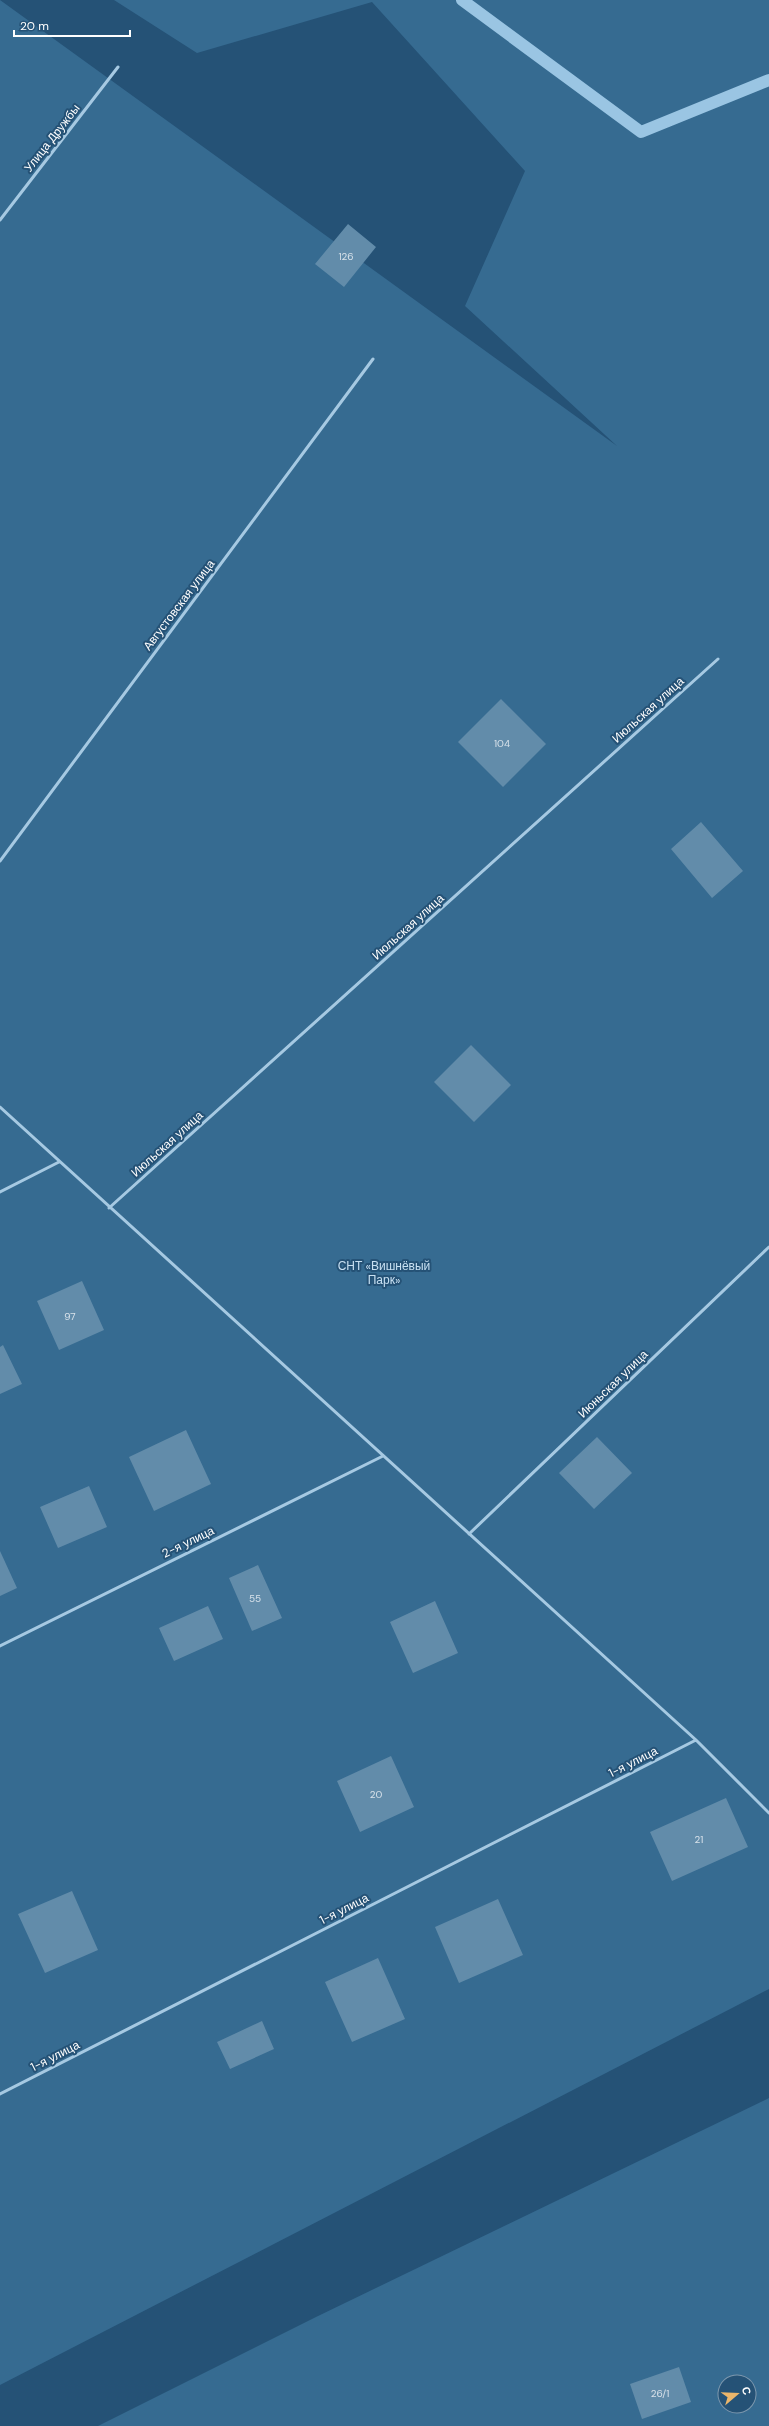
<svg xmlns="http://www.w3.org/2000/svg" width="769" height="2426" font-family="'DM Sans',sans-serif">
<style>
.green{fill:#366b91;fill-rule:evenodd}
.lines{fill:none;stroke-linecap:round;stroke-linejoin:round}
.stream{stroke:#9ac5e3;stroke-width:12}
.building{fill:#628caa}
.lane{stroke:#a6c9e2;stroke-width:3}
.labels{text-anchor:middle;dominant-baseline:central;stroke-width:4;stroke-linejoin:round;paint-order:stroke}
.number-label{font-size:10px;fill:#d8e2ea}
.street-label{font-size:12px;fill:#fff;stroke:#255276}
.park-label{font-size:12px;fill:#c8e0f2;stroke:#255276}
</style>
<rect width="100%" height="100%" fill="#255276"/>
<!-- green -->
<path class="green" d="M 0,0 L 617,446 L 465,306 L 525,171 L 372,2 L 197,53 L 114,0 L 769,0 L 769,1989 L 0,2385 Z
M 769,2098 L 769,2426 L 98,2426 L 316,2317 ZM 725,2382 L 749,2382 L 749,2406 L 725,2406 Z"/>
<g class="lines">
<!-- stream -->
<path class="stream" d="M 462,0 L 641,132 L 769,80"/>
</g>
<!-- building -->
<path class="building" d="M 348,224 L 376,247 L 344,287 L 315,264 Z
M 501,699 L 546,744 L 503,787 L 458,742 Z
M 701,822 L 743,871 L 712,898 L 671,849 Z
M 471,1045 L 511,1085 L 474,1122 L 434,1082 Z
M 82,1281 L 104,1330 L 59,1350 L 37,1301 Z
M 3,1345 L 22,1384 L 0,1394 L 0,1347 Z
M 186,1430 L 211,1484 L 154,1511 L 129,1457 Z
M 597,1437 L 632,1473 L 594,1509 L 559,1473 Z
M 89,1486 L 107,1527 L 58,1548 L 40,1507 Z
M 0,1551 L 17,1588 L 0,1596 Z
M 258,1565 L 282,1618 L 252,1631 L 229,1578 Z
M 435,1601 L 458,1653 L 413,1673 L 390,1622 Z
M 208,1606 L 223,1639 L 174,1661 L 159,1628 Z
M 391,1756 L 414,1807 L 360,1832 L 337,1781 Z
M 726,1798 L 748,1847 L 672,1881 L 650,1832 Z
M 72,1891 L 98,1950 L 45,1973 L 18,1914 Z
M 498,1899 L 523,1955 L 459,1983 L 435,1927 Z
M 378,1958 L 405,2019 L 352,2042 L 325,1982 Z
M 262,2021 L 274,2049 L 230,2069 L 217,2042 Z
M 679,2367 L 691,2402 L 642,2419 L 630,2384 Z"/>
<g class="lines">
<!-- lane -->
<path class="lane" d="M 0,220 L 118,67
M 0,861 L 373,359
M 0,1107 L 696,1740 L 769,1813
M 0,1192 L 59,1162
M 109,1208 L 718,659
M 469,1534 L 769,1247
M 0,1646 L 383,1456
M 0,2094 L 696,1740"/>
</g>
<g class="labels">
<!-- number labels -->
<g class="number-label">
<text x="346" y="256">126</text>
<text x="502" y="743">104</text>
<text x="70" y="1316">97</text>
<text x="255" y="1598">55</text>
<text x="376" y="1794">20</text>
<text x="699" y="1839">21</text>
<text x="660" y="2393">26/1</text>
</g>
<!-- street labels -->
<g class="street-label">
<text transform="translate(52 138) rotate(-52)">Улица Дружбы</text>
<text transform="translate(179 605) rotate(-53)">Августовская улица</text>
<text transform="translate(648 710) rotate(-42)">Июльская улица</text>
<text transform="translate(408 927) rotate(-42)">Июльская улица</text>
<text transform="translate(167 1144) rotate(-42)">Июльская улица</text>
<text transform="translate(613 1384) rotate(-44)">Июньская улица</text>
<text transform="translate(188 1542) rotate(-26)">2-я улица</text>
<text transform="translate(633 1762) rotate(-27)">1-я улица</text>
<text transform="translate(344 1909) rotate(-27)">1-я улица</text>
<text transform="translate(55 2056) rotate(-27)">1-я улица</text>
</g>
<!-- park labels -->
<g class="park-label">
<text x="384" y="1266">СНТ «Вишнёвый<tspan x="384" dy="14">Парк»</tspan></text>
</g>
</g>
<!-- north arrow -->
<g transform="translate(737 2394) rotate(71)"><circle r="19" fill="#255276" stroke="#7c97ad"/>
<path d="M0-3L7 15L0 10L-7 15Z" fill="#ebb66b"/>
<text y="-6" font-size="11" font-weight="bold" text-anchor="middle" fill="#ffffff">С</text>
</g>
<!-- scale -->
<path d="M14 30v6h116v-6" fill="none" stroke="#ffffff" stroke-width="2"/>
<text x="20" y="30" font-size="12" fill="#ffffff" stroke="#255276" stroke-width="3" paint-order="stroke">20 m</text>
</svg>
